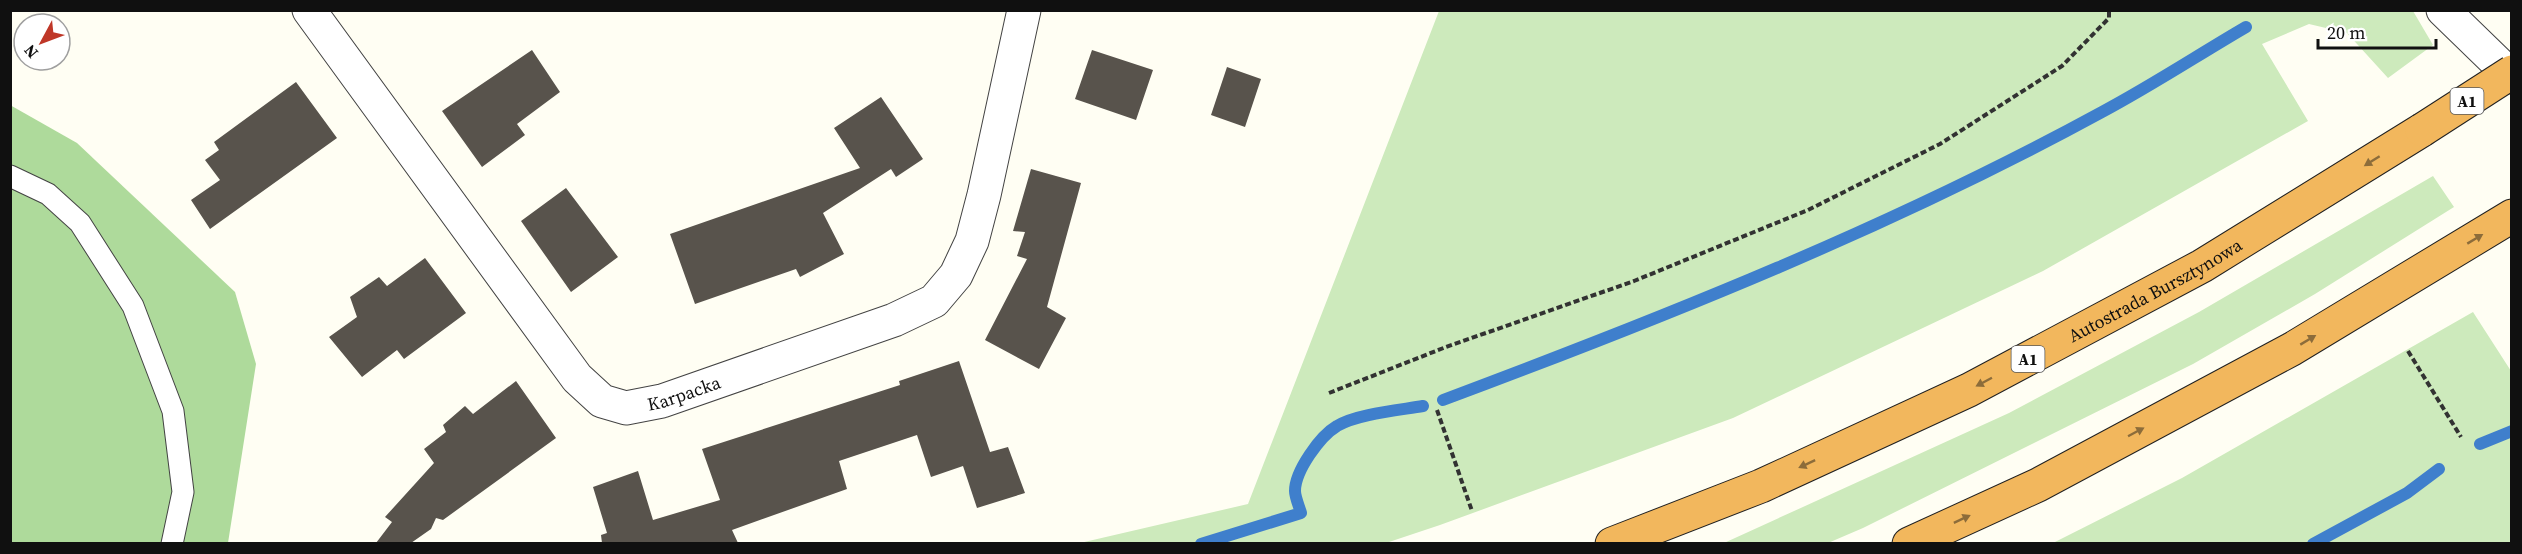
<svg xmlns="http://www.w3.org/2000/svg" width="2522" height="554" font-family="'Source Serif 4',serif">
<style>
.green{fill:#cdeabc}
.forest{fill:#aeda9b}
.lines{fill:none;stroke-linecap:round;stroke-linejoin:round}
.stream{stroke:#3f7fcc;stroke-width:12}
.building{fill:#58534c}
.service-casing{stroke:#434343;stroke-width:23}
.minor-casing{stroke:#434343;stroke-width:35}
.tertiary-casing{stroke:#434343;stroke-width:35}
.motorway-casing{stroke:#212121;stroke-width:35}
.path{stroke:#323232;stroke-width:4;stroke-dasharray:6 3;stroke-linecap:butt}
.service{stroke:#fff;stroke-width:21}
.minor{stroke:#fff;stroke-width:33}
.tertiary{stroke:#fff;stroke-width:33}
.motorway{stroke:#f2b75d;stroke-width:33}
.motorway-bridge-casing{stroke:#212121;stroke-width:35;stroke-linecap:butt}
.motorway-bridge{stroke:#f2b75d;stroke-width:33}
.oneway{fill:#8c6c3a}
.labels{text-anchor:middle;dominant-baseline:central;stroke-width:6;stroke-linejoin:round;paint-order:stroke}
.shield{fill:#fff;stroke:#585858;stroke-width:1.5}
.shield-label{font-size:16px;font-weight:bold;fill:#101010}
.street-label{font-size:18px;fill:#101010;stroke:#fff}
</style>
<rect width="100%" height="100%" fill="#fffef3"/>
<!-- green -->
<path class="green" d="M 2413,11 L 2433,45 L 2388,78 L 2347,33 L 2309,24 L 2262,44 L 2308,121 L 2043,271 L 1733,418 L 1440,525 L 1383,544 L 1080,543 L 1248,504 L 1439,11 Z
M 2433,176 L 2454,207 L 2315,294 L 2193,364 L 1863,528 L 1828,543 L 1724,543 L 2009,413 L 2199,312 Z
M 2473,312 L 2511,371 L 2511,543 L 2053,543 L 2182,478 Z"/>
<!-- forest -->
<path class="forest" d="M 10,105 L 77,143 L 235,292 L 256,364 L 228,543 L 11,543 Z"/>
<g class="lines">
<!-- stream -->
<path class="stream" d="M 1443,400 C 1668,316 1891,227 2102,112 C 2151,86 2198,55 2246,27
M 2480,444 L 2512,431
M 1201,544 L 1301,513 C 1299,506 1295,497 1295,491 C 1295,471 1320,436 1337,426 C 1356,414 1400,410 1423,406
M 2313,544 L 2407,493 L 2439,469"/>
</g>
<!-- building -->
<path class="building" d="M 532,50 L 560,92 L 517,124 L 525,135 L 482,167 L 442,111 Z
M 1092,50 L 1153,70 L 1136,120 L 1075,99 Z
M 1227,67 L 1261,79 L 1245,127 L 1211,115 Z
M 296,82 L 337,138 L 210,229 L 191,200 L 220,180 L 205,160 L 219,150 L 214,142 Z
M 881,97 L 923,159 L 896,177 L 891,169 L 823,213 L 844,254 L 800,277 L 796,269 L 695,304 L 670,234 L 860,168 L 834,128 Z
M 1031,169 L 1081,183 L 1047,307 L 1066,318 L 1039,369 L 985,340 L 1027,259 L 1017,256 L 1025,232 L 1013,231 Z
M 566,188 L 618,257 L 571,292 L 521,221 Z
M 425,258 L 466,313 L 404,359 L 397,350 L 362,377 L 329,337 L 357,317 L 350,297 L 379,277 L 387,286 Z
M 959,361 L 990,452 L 1008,447 L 1025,493 L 977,508 L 963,466 L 931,477 L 917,435 L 839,461 L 847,489 L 732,530 L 738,543 L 602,543 L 601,535 L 607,533 L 593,487 L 638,471 L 653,520 L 720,500 L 702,449 L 900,385 L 899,381 Z
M 516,381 L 556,438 L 443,520 L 436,518 L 431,529 L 411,543 L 376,543 L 392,522 L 385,517 L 434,463 L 424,449 L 446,432 L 443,425 L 465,406 L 473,414 Z"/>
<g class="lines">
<defs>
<path id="service" d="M 10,176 L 48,194 L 80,223 L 133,306 L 173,411 L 183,492 L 172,544"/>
<g id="minor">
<path id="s1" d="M 309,10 L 577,378 L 602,401 L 626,408 L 662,401 L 894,320 L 934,301 L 956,275 L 972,241 L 984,195 L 1024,10"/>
</g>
<path id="tertiary" d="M 2443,10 L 2512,77"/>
<g id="motorway">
<path id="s2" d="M 1612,544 L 1761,486 L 1969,390 L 2202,266 L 2422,130"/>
<path d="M 1909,544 L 2038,485 L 2292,349 L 2512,216"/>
</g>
</defs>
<!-- service casing -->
<use href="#service" class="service-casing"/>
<!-- minor casing -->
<use href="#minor" class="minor-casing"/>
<!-- tertiary casing -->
<use href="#tertiary" class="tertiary-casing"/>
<!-- motorway casing -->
<use href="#motorway" class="motorway-casing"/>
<!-- path -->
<path class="path" d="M 2408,351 L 2461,437
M 1329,393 L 1446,347 L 1634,281 L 1808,210 L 1940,144 L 2062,66 L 2109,18 L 2109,10
M 1437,410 L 1472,511"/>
<!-- service -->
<use href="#service" class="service"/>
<!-- minor -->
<use href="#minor" class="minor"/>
<!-- tertiary -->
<use href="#tertiary" class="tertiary"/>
<!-- motorway -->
<use href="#motorway" class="motorway"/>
<defs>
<path id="motorway-bridge" d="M 2422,130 L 2512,72"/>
</defs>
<!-- motorway-bridge casing -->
<use href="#motorway-bridge" class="motorway-bridge-casing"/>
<!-- motorway-bridge -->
<use href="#motorway-bridge" class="motorway-bridge"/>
</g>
<!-- one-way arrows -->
<defs><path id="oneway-solid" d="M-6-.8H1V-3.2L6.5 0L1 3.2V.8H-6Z" transform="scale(1.5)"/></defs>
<g class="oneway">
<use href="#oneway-solid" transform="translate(2372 161) rotate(148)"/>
<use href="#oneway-solid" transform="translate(2475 239) rotate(-31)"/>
<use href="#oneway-solid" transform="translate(2308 340) rotate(-31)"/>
<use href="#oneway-solid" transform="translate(1984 382) rotate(152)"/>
<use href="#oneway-solid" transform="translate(2136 432) rotate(-28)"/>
<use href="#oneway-solid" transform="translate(1807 464) rotate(155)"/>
<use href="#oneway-solid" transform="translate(1962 519) rotate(-25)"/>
</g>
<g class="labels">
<!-- shield labels -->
<g class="shield">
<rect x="2450.5" y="88" width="33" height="26" rx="4.5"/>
<rect x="2011.5" y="346" width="33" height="26" rx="4.5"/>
</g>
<g class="shield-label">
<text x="2467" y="101">A1</text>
<text x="2028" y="359">A1</text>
</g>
<!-- street labels -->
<g class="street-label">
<text stroke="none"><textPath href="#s2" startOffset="600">Autostrada Bursztynowa</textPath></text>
<text stroke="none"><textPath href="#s1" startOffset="574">Karpacka</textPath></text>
</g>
</g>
<!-- border -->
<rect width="2522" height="554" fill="none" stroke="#101010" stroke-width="24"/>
<!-- north arrow -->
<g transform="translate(42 42) rotate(229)"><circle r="28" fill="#ffffff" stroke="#9f9f9f" stroke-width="1.5"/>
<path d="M0-4.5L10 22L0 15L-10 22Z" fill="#bf3728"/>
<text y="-9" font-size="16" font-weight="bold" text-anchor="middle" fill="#101010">N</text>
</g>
<!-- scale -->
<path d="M2318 39v9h118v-9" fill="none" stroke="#101010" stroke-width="3"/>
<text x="2327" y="39" font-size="18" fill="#101010" stroke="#ffffff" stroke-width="4.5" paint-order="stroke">20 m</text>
</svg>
